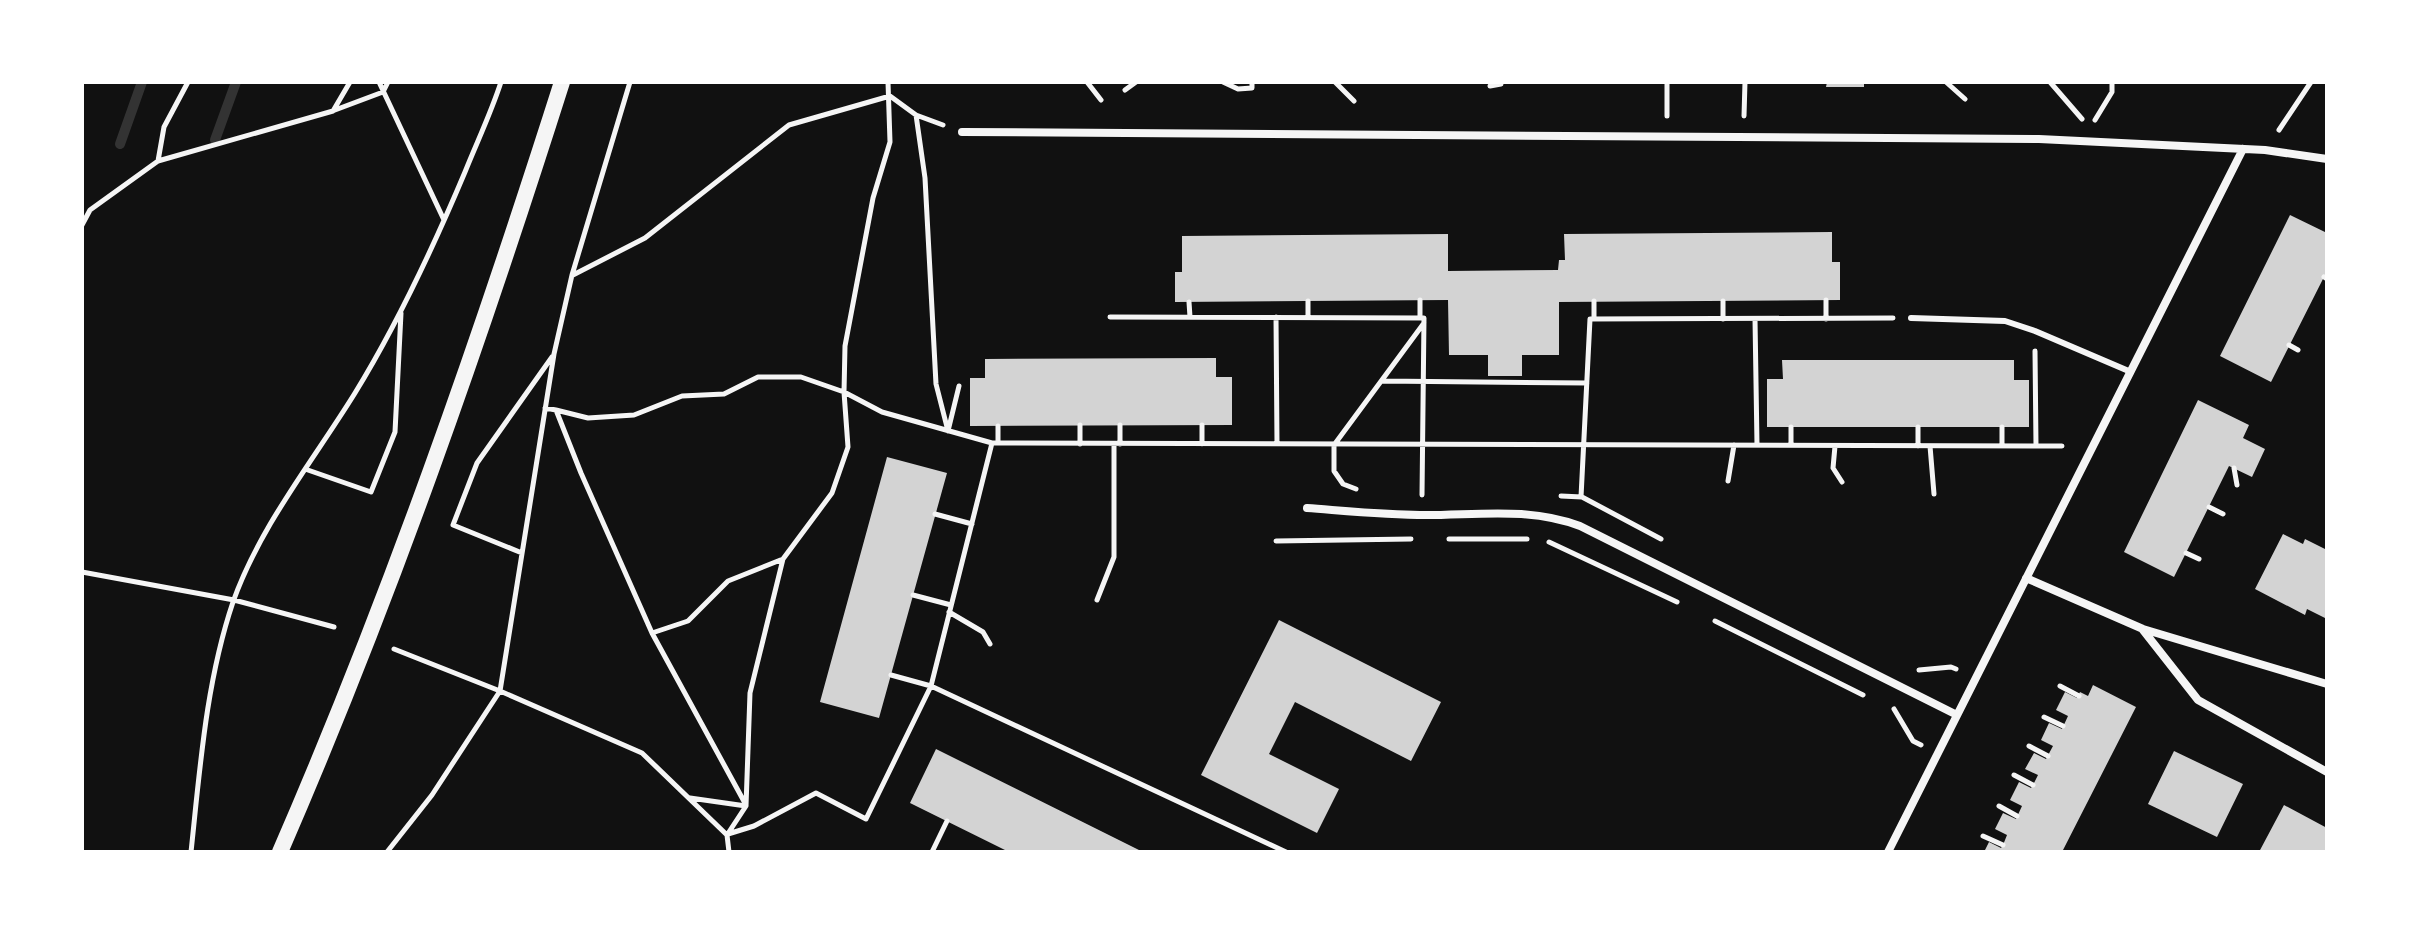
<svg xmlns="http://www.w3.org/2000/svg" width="2409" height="934" font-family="Merriweather,serif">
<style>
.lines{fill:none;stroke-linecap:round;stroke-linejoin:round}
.stream{stroke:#333;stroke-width:10}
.building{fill:#d3d3d3}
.path{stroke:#f5f5f5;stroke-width:5}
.service{stroke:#f5f5f5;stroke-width:6}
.minor{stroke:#f5f5f5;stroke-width:8}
.secondary{stroke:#f5f5f5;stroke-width:16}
</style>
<rect width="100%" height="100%" fill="#111"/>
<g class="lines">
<!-- stream -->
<path class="stream" d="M 215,140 L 236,82
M 120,144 L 142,82"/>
</g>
<!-- building -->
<path class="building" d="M 1827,82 L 1864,82 L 1864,87 L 1826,87 Z
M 2290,215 L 2327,233 L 2327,271 L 2271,382 L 2220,356 Z
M 1832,232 L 1832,262 L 1840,262 L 1840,300 L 1559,302 L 1559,355 L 1522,355 L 1522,376 L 1488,376 L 1488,355 L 1449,355 L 1448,300 L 1175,302 L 1175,272 L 1182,272 L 1182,236 L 1448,234 L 1448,271 L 1558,270 L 1559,260 L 1565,260 L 1564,234 Z
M 1216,358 L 1216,377 L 1232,377 L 1232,425 L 970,426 L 970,378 L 985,378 L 985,359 Z
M 1782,360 L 2014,360 L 2014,380 L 2029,380 L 2029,427 L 1767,427 L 1767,379 L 1783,379 Z
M 2198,400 L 2249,425 L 2243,438 L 2265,449 L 2252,477 L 2229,466 L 2174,577 L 2124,552 Z
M 887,457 L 947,473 L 879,718 L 820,702 Z
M 2283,534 L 2303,544 L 2305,539 L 2327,550 L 2327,619 L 2307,609 L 2305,615 L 2255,589 Z
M 1279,620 L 1441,702 L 1411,761 L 1295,702 L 1269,754 L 1339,789 L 1317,833 L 1201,775 Z
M 2093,685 L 2136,707 L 2062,852 L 1984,852 L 1989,842 L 2001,848 L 2003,845 L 2007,835 L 1995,829 L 2003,813 L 2016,819 L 2022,806 L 2010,800 L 2019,782 L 2031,788 L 2033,785 L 2038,775 L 2025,769 L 2034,753 L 2046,759 L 2053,746 L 2041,740 L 2049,723 L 2062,729 L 2068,716 L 2056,710 L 2065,692 L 2077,698 L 2080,692 L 2088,696 Z
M 936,749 L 1143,852 L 1009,852 L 910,803 Z
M 2174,751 L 2243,784 L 2217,837 L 2148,804 Z
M 2284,805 L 2327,828 L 2327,852 L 2259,852 Z"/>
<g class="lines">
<!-- path -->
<path class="path" d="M 379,82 L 444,220
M 1087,82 L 1101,100
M 1223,82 L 1238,89 L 1252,88 L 1252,82
M 1335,82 L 1354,101
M 1667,82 L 1667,116
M 1946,82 L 1965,99
M 2050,82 L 2082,119
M 1490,86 L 1501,84 L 1501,82
M 1125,90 L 1136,82
M 335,110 L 383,92 L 388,82
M 916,115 L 925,178 L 936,384 L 948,431 L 959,386
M 1744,116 L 1745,82
M 2095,120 L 2112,92 L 2112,82
M 2279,130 L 2311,82
M 158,161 L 164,127 L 188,82
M 82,225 L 90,210 L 158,161 L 333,111 L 350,82
M 573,275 L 645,238 L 789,125 L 890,96 L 916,115 L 943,125
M 2324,277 L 2327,279
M 1826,300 L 1826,319
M 1308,301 L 1308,317
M 1723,301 L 1723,319
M 1189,302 L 1190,317
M 1110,317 L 1424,318 L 1422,495
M 1276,317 L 1277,444
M 1420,318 L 1420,300
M 1594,319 L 1594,301
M 1755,319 L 1757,445
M 2289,345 L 2298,350
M 2035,351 L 2036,446
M 1382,381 L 1587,383
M 545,408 L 556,410 L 581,473 L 652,633 L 746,805
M 556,410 L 588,418 L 634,415 L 682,396 L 724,394 L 758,377 L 801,377 L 844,392 L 882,412 L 992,443
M 1080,425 L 1080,444
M 1202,425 L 1202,444
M 998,426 L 998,443
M 1918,427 L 1918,446
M 2002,427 L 2002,446
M 1120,444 L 1120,425
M 1791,445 L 1791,427
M 1835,446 L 1833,468 L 1842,482
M 1930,446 L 1934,494
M 2234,468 L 2237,485
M 305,469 L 371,492 L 395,432 L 401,313
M 1728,481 L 1734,445
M 1356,489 L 1343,484 L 1334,471 L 1334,445 L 1424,323
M 1561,496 L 1582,497 L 1661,539
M 1581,497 L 1590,319 L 1893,318
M 2209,507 L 2223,514
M 935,514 L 972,524
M 1449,539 L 1527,539
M 1276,541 L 1411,539
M 1549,542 L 1677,602
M 522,553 L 453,525 L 477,463 L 552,357
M 2186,553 L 2199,559
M 82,572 L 234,600 L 334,627
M 913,595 L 951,605
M 1097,600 L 1114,557 L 1114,444
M 949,612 L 983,632 L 990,644
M 1715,621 L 1863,695
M 652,633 L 688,621 L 728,581 L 783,559
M 394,649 L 500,691 L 642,753 L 727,835 L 729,852
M 1919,670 L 1951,667 L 1956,669
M 891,675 L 931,686 L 992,443 L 2062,446
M 2060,686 L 2079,696
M 1894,709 L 1913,741 L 1921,745
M 2044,717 L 2063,726
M 2029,746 L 2048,756
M 2014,775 L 2033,785
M 690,798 L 746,806
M 1999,806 L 2017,816
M 728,834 L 754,826 L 816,793 L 866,819 L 931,686 L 1286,852
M 727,835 L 746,806 L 750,693 L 783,559 L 832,493 L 848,447 L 844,392 L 845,346 L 873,198 L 890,142 L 888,82
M 1983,836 L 2003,845
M 191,852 C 200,768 206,682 233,602 C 260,526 313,461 355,393 C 398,323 433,248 465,172 C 477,142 491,113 501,82
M 387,852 L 432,795 L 500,691 L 554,354 L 572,275 L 630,82
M 932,852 L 947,821"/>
<!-- service -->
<path class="service" d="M 1911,318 L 2005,321 L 2035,331 L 2131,372"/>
<!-- minor -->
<path class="minor" d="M 962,132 L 2039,139 L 2265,150 L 2327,159
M 1307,508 C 1347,511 1386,515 1426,515 C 1478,515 1530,507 1580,526 L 1957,715
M 2026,578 L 2143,629 L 2327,684
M 2143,630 L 2198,700 L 2327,772
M 1888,852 L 2243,149"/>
<!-- secondary -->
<path class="secondary" d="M 280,852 C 389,601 479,343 562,82"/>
</g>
<!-- border -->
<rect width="2409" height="934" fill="none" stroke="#ffffff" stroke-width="168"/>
</svg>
